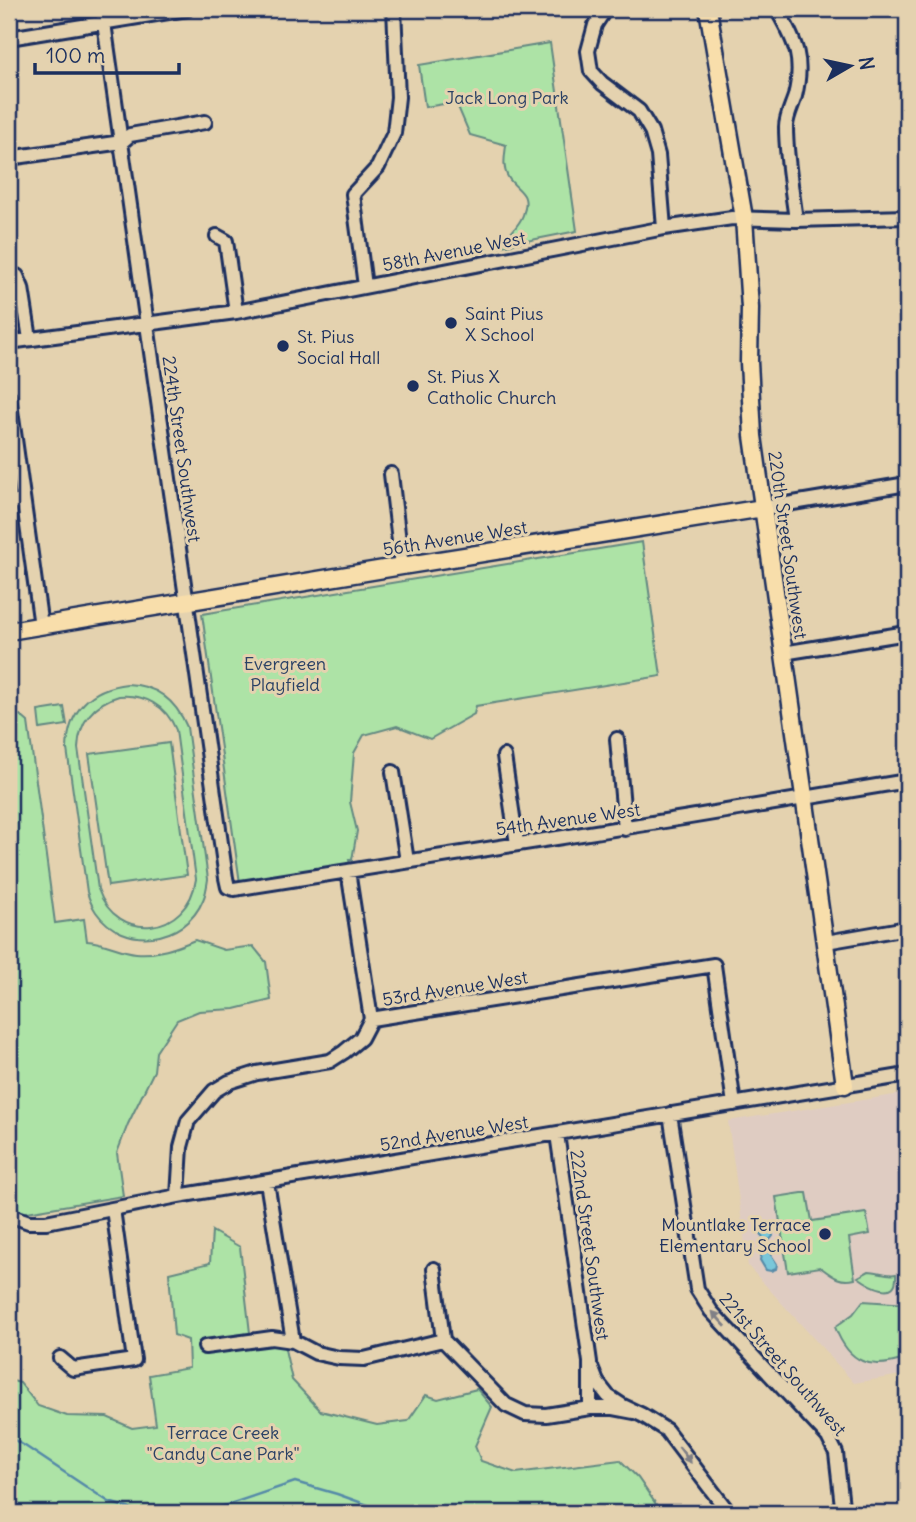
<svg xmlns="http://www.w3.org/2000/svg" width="916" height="1522" font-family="Delius,sans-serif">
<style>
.built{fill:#dfccc2}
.green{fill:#ade3a6;stroke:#648982;stroke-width:2;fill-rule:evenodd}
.water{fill:#7ac7d9;stroke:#548aa8;stroke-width:2}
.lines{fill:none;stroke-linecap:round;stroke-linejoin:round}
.stream{stroke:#548aa8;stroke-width:2.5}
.minor-casing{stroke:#1b2f5e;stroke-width:18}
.major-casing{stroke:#1b2f5e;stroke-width:21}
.minor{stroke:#e4d2af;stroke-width:12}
.major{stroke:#f8deab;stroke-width:16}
.oneway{fill:#808086}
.poi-dot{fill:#1b2f5e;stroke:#e4d2af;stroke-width:2.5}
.labels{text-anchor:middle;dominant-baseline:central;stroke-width:6;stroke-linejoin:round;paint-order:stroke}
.park-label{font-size:18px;fill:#2a4165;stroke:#e4d2af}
.street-label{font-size:18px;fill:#1b2f5e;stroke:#e4d2af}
.poi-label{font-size:18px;fill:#1b2f5e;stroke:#e4d2af;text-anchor:start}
</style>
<rect width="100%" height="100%" fill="#e4d2af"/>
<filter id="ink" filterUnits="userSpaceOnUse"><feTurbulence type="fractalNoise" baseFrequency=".0143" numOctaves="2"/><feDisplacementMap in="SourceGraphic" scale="14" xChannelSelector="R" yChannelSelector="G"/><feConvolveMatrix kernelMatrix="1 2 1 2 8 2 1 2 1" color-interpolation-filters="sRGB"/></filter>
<g filter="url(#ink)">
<!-- built -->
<path class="built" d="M 907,1093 L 907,1374 L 854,1383 L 748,1266 L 728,1121 Z"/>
<!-- green -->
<path class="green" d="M 550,43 L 577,231 L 501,246 C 507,235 519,227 523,215 C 532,191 516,191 508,177 C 502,167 505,156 506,145 L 470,135 L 456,102 L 425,107 L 419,65 Z
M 642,542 L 661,676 L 476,706 L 474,714 L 430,739 L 397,726 L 364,735 L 354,753 L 350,802 L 357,831 L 352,860 L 349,860 L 350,864 L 240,883 L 202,614 Z
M 127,684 C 156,685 176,701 187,727 L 208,879 C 207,886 206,894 203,900 C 185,944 123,951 96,912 C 92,906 89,899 87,892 L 67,749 C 68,711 90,688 127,684 ZM 119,696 C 144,694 166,705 176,730 L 196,879 C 188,936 117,944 98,889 L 78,748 C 79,722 94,703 119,696 Z
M 64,707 L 67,725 L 40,729 L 38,711 Z
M 20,715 L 28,722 L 55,923 L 84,919 L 87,941 C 104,942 121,952 136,953 C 157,955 176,948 195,940 L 224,950 L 253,946 L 266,962 L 271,1000 L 235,1009 L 199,1011 L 177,1020 L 156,1052 L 154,1071 L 128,1124 L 117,1153 L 123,1196 L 9,1215 L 9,717 Z
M 169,743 L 187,875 L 108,886 L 89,754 Z
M 802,1193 L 807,1193 L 812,1221 L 866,1213 L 870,1234 L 849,1238 L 855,1279 C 840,1283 832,1276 820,1267 L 788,1272 L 776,1197 Z
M 212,1231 L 240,1247 L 250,1333 L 200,1341 L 202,1350 L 278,1342 L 284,1345 L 292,1380 L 321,1411 L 377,1425 L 408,1421 L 426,1395 L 438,1399 L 477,1389 L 492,1407 L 475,1446 L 481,1461 L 516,1473 L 620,1460 L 638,1478 L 662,1513 L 9,1513 L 9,1417 L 13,1418 L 9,1415 L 9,1380 L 20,1383 L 38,1406 L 67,1416 L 107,1417 L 132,1428 L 156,1425 L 149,1375 L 189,1368 L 188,1340 L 174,1335 L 169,1273 L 210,1263 Z
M 869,1271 C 878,1271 887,1276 896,1274 C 898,1302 869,1285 858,1277 Z
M 863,1301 L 907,1304 L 907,1358 C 871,1371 849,1364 835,1327 L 853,1314 Z"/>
<!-- water -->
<path class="water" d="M 765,1224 L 772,1230 L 773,1236 L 769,1241 L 768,1250 L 777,1264 L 776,1269 L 771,1271 L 766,1270 L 760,1260 L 764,1242 L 759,1226 Z"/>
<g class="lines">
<!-- stream -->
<path class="stream" d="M 9,1437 L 25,1446 L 109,1502 L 144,1513
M 203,1513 L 295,1482 L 337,1494 L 390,1513"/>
<defs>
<path id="minor" d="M 102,9 L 226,878 L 228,887 L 234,889 C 459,854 683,819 907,781
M 604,11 L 595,25 L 588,51 L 591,71 L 602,83 L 639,111 L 651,131 L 658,155 L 664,228
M 779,13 C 796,43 804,60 795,96 C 792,106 786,117 786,127 C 786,158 792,189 796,220
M 9,38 L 187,9
M 9,158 L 122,142 L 130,135 L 205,122
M 217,236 L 226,241 L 236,312
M 17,276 L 22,288 L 30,339
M 365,286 L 353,194 L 378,167 L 394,133 L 398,97 L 394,9
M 9,342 L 236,312 L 664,228 L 732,218 L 796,220 L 907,217
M 9,396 L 41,626
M 391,474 L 402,566
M 9,503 L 23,501
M 763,508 L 907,484
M 783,653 L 907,633
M 617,739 L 625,829
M 504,756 L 517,844
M 393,772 L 407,861
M 348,871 L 371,1019
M 826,942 L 907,928
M 670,1114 L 697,1289 L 711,1311 L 828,1437 L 836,1453 L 842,1506 L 839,1513
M 557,1134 L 590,1362 L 590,1408
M 267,1182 L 293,1341
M 178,1196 L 181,1147 L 188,1121 L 214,1091 L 229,1082 L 257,1073 L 330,1061 L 344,1052 L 361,1038 L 371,1019 L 714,965 L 734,1104
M 9,1215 L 29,1222 L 46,1222 L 178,1196 L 907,1075
M 434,1269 L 443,1340
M 205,1347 L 272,1338 L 293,1341 L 316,1353 L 339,1358 L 364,1359 L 443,1340 L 506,1405 L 525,1414 L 546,1415 L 590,1408 L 613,1408 L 634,1412
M 60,1358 L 73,1369 L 134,1360 L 113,1209
M 592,1369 L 597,1382 L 608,1396 L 623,1406 L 642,1415 L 666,1430 L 729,1513"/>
<path id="major" d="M 708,9 L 744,218 L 750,308 L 749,362 L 753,436 L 845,1085
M 9,631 L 402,566 L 763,508"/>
</defs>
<!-- minor casing -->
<use href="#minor" class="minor-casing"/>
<!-- major casing -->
<use href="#major" class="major-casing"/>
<!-- minor -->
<use href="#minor" class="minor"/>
<!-- major -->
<use href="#major" class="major"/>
</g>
<!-- one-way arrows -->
<defs><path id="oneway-solid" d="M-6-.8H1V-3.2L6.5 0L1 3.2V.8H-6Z" transform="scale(1.75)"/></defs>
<g class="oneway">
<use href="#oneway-solid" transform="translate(719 1319) rotate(-132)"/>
<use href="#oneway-solid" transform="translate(685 1455) rotate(53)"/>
</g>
</g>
<!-- markers -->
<g class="poi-dot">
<circle cx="451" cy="323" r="7"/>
<circle cx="283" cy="346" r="7"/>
<circle cx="413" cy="386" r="7"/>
<circle cx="825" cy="1234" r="7"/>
</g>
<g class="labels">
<!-- park labels -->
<g class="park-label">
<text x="507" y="97">Jack Long Park</text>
<text x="285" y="663">Evergreen<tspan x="285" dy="21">Playfield</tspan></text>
<text x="223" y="1432">Terrace Creek<tspan x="223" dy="21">"Candy Cane Park"</tspan></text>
</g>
<!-- street labels -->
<g class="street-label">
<text transform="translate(454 251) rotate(-11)">58th Avenue West</text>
<text transform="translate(182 449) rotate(82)">224th Street Southwest</text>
<text transform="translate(455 538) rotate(-9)">56th Avenue West</text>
<text transform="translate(788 545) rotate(82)">220th Street Southwest</text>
<text transform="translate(568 819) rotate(-8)">54th Avenue West</text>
<text transform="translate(455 988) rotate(-9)">53rd Avenue West</text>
<text transform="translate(454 1133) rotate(-9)">52nd Avenue West</text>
<text transform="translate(590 1245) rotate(82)">222nd Street Southwest</text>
<text transform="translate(783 1364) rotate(49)">221st Street Southwest</text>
</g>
<!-- poi labels -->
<g class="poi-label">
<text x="465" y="313">Saint Pius<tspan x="465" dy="21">X School</tspan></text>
<text x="297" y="336">St. Pius<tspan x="297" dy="21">Social Hall</tspan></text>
<text x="427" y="376">St. Pius X<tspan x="427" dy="21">Catholic Church</tspan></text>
<text x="811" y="1224" text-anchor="end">Mountlake Terrace<tspan x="811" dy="21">Elementary School</tspan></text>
</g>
</g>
<!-- margin -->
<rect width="916" height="1522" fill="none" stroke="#e4d2af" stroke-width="35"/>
<rect x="18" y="18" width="881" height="1487" fill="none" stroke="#1b2f5e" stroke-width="2.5" filter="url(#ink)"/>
<!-- north arrow -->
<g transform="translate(850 66) rotate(81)" stroke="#e4d2af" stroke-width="5" paint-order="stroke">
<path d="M0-5L12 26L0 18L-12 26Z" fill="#1b2f5e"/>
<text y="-10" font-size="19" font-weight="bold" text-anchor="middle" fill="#1b2f5e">N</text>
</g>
<!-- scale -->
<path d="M35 63v10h144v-10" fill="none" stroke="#1b2f5e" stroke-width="3.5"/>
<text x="46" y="63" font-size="21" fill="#1b2f5e" stroke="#e4d2af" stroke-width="5" paint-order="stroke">100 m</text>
</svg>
